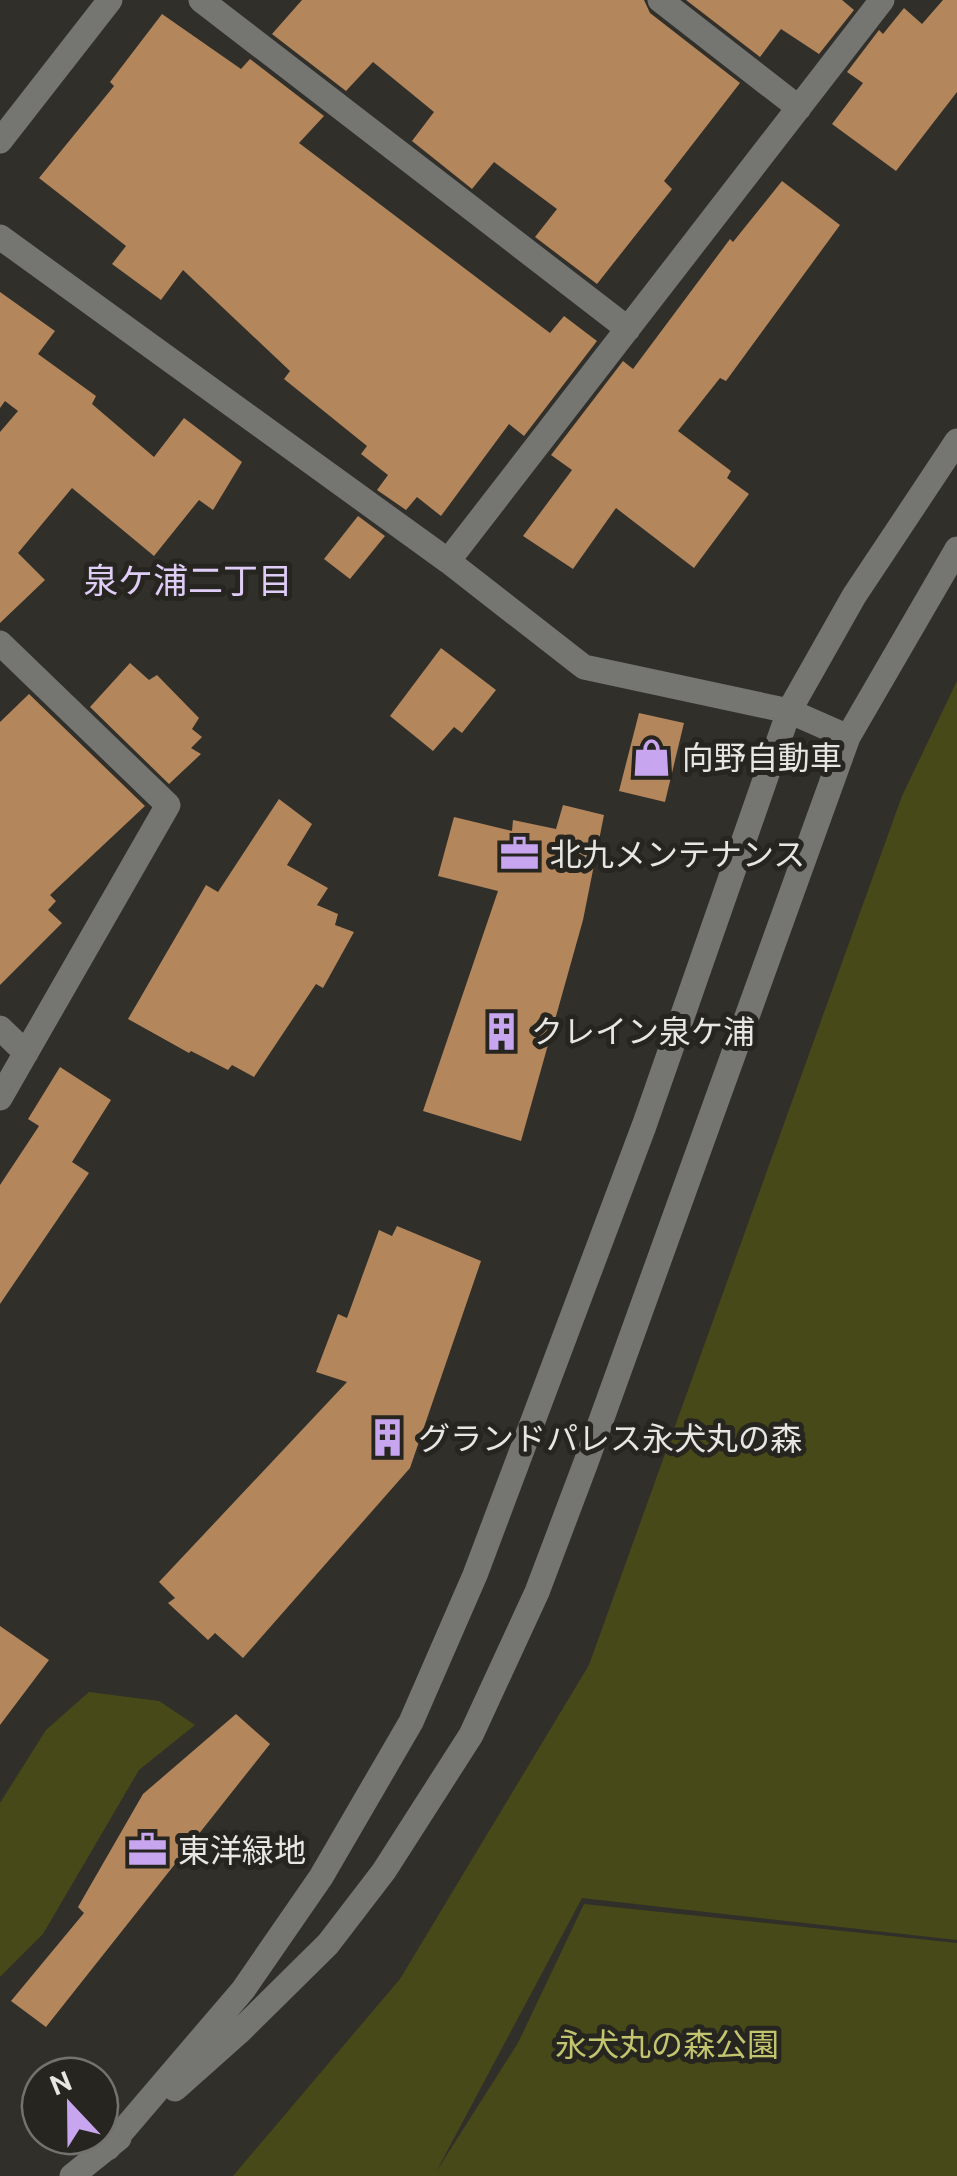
<svg xmlns="http://www.w3.org/2000/svg" width="957" height="2176" font-family="Ubuntu,'Noto Sans JP',sans-serif">
<style>
.green{fill:#484918}
.building{fill:#b3865c}
.lines{fill:none;stroke-linecap:round;stroke-linejoin:round}
.minor{stroke:#757572;stroke-width:25}
.labels{text-anchor:middle;dominant-baseline:central;stroke-width:10;stroke-linejoin:round;paint-order:stroke}
.poi-label{font-size:32px;fill:#e7e6e3;stroke:#272520;text-anchor:start}
.park-label{font-size:32px;fill:#c2c56e;stroke:#272520}
.neighbourhood-label{font-size:35px;fill:#dfcdf7;stroke:#272520}
</style>
<rect width="100%" height="100%" fill="#312f2a"/>
<!-- green -->
<path class="green" d="M 957,681 L 957,1940 L 582,1898 L 436,2172 L 518,2043 L 584,1904 L 957,1943 L 957,2176 L 233,2176 L 400,1979 L 589,1665 L 902,796 Z
M 89,1692 L 159,1701 L 195,1725 L 139,1770 L 43,1934 L 0,1977 L 0,1803 L 46,1730 Z"/>
<!-- building -->
<path class="building" d="M 302,0 L 644,0 L 650,13 L 740,83 L 664,181 L 672,189 L 597,284 L 535,237 L 557,209 L 494,162 L 472,189 L 412,141 L 434,112 L 373,62 L 346,91 L 272,34 Z
M 686,0 L 842,0 L 854,10 L 819,54 L 781,29 L 760,57 Z
M 943,0 L 957,0 L 957,92 L 896,171 L 832,124 L 863,83 L 847,72 L 879,30 L 883,34 L 904,8 L 922,24 Z
M 162,14 L 241,69 L 250,59 L 324,116 L 299,143 L 550,333 L 564,316 L 597,341 L 524,436 L 509,424 L 441,516 L 417,497 L 406,510 L 377,490 L 388,475 L 361,454 L 367,446 L 284,379 L 290,371 L 183,270 L 161,300 L 112,264 L 126,246 L 39,178 L 114,86 L 110,82 Z
M 782,181 L 840,225 L 726,381 L 720,378 L 678,431 L 731,471 L 727,478 L 749,494 L 694,568 L 616,508 L 573,569 L 523,536 L 572,470 L 551,455 L 623,361 L 633,369 L 730,239 L 733,242 Z
M 0,292 L 55,331 L 38,354 L 96,396 L 92,404 L 154,457 L 184,418 L 242,462 L 213,510 L 199,500 L 154,556 L 72,488 L 18,553 L 45,580 L 0,623 L 0,432 L 18,411 L 5,401 L 0,408 Z
M 358,516 L 385,536 L 350,579 L 324,559 Z
M 441,648 L 496,690 L 462,733 L 454,727 L 433,751 L 390,716 Z
M 130,663 L 149,680 L 157,675 L 199,718 L 192,729 L 202,737 L 191,748 L 201,754 L 169,784 L 90,707 Z
M 29,694 L 145,806 L 50,895 L 56,901 L 48,910 L 62,923 L 0,985 L 0,722 Z
M 639,713 L 684,723 L 665,802 L 619,791 Z
M 279,799 L 312,824 L 287,865 L 328,888 L 317,905 L 338,914 L 335,925 L 354,932 L 323,988 L 316,984 L 254,1077 L 232,1065 L 228,1070 L 191,1051 L 189,1053 L 128,1019 L 206,885 L 218,892 Z
M 563,805 L 604,815 L 583,920 L 521,1141 L 423,1111 L 498,891 L 438,876 L 454,817 L 512,831 L 513,820 L 556,829 Z
M 60,1067 L 111,1100 L 72,1162 L 89,1173 L 0,1304 L 0,1185 L 39,1126 L 28,1119 Z
M 397,1226 L 481,1261 L 410,1468 L 243,1658 L 215,1633 L 208,1640 L 168,1603 L 175,1598 L 159,1582 L 347,1382 L 316,1372 L 338,1314 L 347,1318 L 379,1230 L 392,1236 Z
M 0,1626 L 49,1660 L 0,1725 Z
M 236,1714 L 270,1744 L 46,2027 L 11,2001 L 84,1913 L 78,1907 L 143,1794 Z"/>
<g class="lines">
<!-- minor -->
<path class="minor" d="M 201,0 L 628,329
M 660,0 L 799,108
M 0,141 L 110,0
M 0,237 L 448,561 L 584,667 L 789,711 L 848,737
M 448,561 L 882,0
M 0,643 L 168,805 L 0,1098
M 0,1028 L 26,1053
M 175,2089 L 239,2032 L 328,1944 L 384,1871 L 471,1735 L 537,1592 L 585,1465 L 848,737 L 957,549
M 108,2148 L 243,1990 L 321,1877 L 411,1722 L 475,1575 L 644,1126 L 789,711 L 854,596 L 957,441
M 72,2176 L 119,2138"/>
</g>
<!-- icons -->
<defs>
<symbol id="shop-bare" viewBox="-9 -9 18 18"><path d="M-5-2.5h2.3a2.7 3.5 0 0 1 5.4 0H5L5.5 6h-11ZM-1.5-2.5h3a1.5 2.3 0 0 0-3 0Z" fill="#c7a6ef" stroke="#272520" stroke-width="2.5" paint-order="stroke"/></symbol>
<symbol id="office-bare" viewBox="-9 -9 18 18"><path d="M-6-3h4V-5.5h4V-3h4V5H-6ZM-1-4.5V-3h2v-1.5ZM-6 0V1H6V0Z" fill="#c7a6ef" stroke="#272520" stroke-width="2.5" paint-order="stroke"/></symbol>
<symbol id="building-bare" viewBox="-9 -9 18 18"><path d="M-4-6H4V6H1V3H-1V6H-4ZM-2.5-4.3h1.7v1.8h-1.7ZM.8-4.3h1.7v1.8H.8ZM-2.5-1h1.7V.8h-1.7ZM.8-1h1.7V.8H.8Z" fill="#c7a6ef" stroke="#272520" stroke-width="2.5" paint-order="stroke"/></symbol>
</defs>
<g fill-rule="evenodd">
<use href="#shop-bare" x="624" y="730" width="55" height="55"/>
<use href="#office-bare" x="492" y="826" width="55" height="55"/>
<use href="#building-bare" x="474" y="1004" width="55" height="55"/>
<use href="#building-bare" x="360" y="1410" width="55" height="55"/>
<use href="#office-bare" x="120" y="1822" width="55" height="55"/>
</g>
<g class="labels">
<!-- poi labels -->
<g class="poi-label">
<text x="682" y="757">向野自動車</text>
<text x="550" y="854">北九メンテナンス</text>
<text x="531" y="1031">クレイン泉ケ浦</text>
<text x="418" y="1438">グランドパレス永犬丸の森</text>
<text x="178" y="1850">東洋緑地</text>
</g>
<!-- park labels -->
<g class="park-label">
<text x="667" y="2044">永犬丸の森公園</text>
</g>
<!-- neighbourhood labels -->
<g class="neighbourhood-label">
<text x="188" y="580">泉ケ浦二丁目</text>
</g>
</g>
<!-- north arrow -->
<g transform="translate(70 2106) rotate(338)"><circle r="48" fill="#272520" stroke="#74726e" stroke-width="2.5"/>
<path d="M0-8L18 38L0 25L-18 38Z" fill="#c7a6ef"/>
<text y="-15" font-size="28" font-weight="bold" text-anchor="middle" fill="#e7e6e3">N</text>
</g>
</svg>
